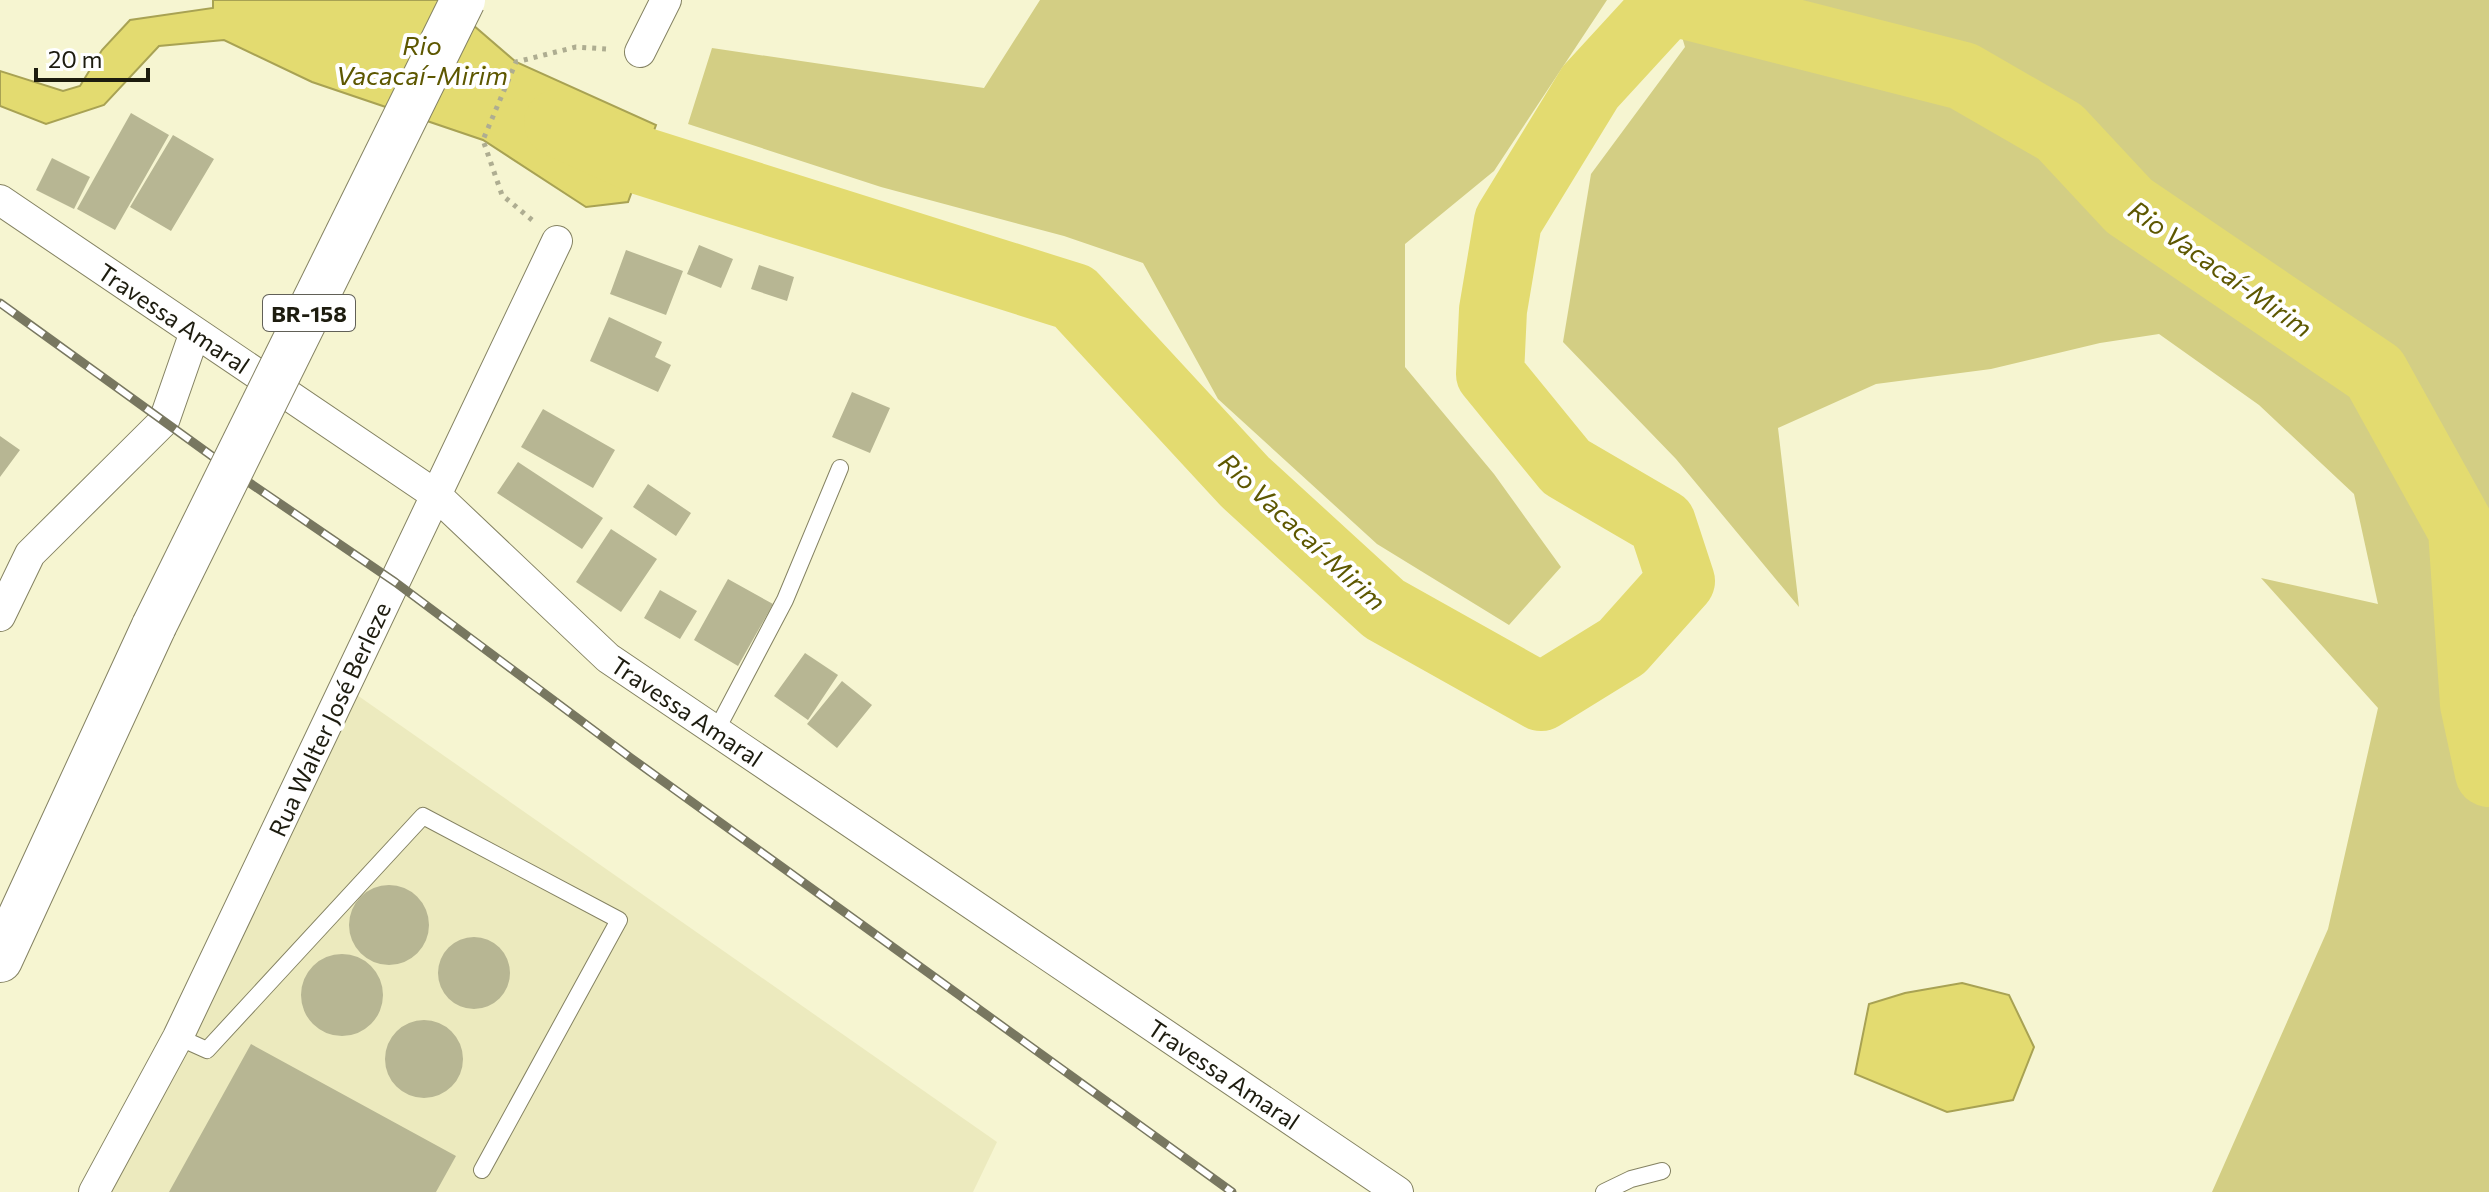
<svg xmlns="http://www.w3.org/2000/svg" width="2489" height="1192" font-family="Commissioner,sans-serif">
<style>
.built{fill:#eceabe}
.green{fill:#d3ce84}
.water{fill:#e3db70;stroke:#a8a253;stroke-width:2}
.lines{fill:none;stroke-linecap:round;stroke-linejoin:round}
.river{stroke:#e3db70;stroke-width:68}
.building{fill:#b7b693}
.lane-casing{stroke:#848262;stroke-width:18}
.street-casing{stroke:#848262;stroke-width:32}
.highway-casing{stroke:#848262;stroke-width:46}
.path{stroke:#aead91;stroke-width:5;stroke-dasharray:4 6;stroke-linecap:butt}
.lane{stroke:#fff;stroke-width:16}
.street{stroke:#fff;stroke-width:30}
.highway{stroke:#fff;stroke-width:44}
.rail-casing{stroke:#787760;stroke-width:9}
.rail{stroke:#fff;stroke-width:6;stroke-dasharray:18;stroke-linecap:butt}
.highway-bridge-casing{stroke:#848262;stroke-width:46;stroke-linecap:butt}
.highway-bridge{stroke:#fff;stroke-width:44}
.labels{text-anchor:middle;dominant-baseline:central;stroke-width:8;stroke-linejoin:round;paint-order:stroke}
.shield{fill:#fff;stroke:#616057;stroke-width:2}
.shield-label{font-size:22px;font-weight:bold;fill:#1d1c0f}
.street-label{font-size:24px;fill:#1d1c0f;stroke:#fff}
.water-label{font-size:26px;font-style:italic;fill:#5d5700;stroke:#fff}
</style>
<rect width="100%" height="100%" fill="#f6f5d1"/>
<!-- built -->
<path class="built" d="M 357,695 L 997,1142 L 973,1192 L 107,1192 Z"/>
<!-- green -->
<path class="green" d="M 1040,0 L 1607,0 L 1494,171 L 1405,244 L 1405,367 L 1494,474 L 1561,567 L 1509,625 L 1377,544 L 1218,399 L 1143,263 L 1064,236 L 881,187 L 688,124 L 712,48 L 984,88 Z
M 1671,0 L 2489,0 L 2489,1192 L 2212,1192 L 2328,929 L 2378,708 L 2261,578 L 2378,604 L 2354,494 L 2259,405 L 2159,334 L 2100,343 L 1991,369 L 1876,384 L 1778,428 L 1799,607 L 1676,459 L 1563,342 L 1591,174 L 1685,47 Z"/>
<!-- water -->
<path class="water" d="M 213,0 L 444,0 L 516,62 L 656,125 L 628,202 L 586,207 L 483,140 L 312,82 L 224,40 L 159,46 L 104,105 L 46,124 L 0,106 L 0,71 L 63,91 L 80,86 L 102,50 L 130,20 L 213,8 Z
M 1962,983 L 2009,995 L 2034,1047 L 2013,1100 L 1947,1112 L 1855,1074 L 1869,1004 L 1905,993 Z"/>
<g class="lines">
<!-- river -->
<path class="river" d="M 558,123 L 642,161 L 1074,297 L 1245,482 L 1384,609 L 1541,697 L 1622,647 L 1681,581 L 1662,523 L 1566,467 L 1490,374 L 1493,310 L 1508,221 L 1590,87 L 1669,1 L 1963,76 L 2060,132 L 2129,206 L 2375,373 L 2462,530 L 2474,704 L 2489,773"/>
</g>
<!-- building -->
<path class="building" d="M 131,113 L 169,135 L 115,230 L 77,209 Z
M 173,135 L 214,159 L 171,231 L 130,207 Z
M 52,158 L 90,177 L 74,209 L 36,190 Z
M 699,245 L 733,259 L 721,288 L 687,274 Z
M 626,250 L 683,271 L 666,315 L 610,294 Z
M 759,265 L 794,277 L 787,301 L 751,289 Z
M 609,317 L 662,342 L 655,357 L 671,365 L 658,392 L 590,361 Z
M 852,392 L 890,408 L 870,453 L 832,437 Z
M 543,409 L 615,450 L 593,488 L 521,447 Z
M 0,436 L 20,450 L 0,477 Z
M 518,462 L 603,518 L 582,549 L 497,493 Z
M 648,484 L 691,513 L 676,536 L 633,507 Z
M 611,529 L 657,559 L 621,612 L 576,582 Z
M 728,579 L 773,604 L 738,666 L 694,640 Z
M 660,590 L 697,611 L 680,639 L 644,618 Z
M 805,653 L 838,675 L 808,720 L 774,696 Z
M 842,681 L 872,705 L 837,748 L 807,724 Z
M349 925a40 40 0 1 1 80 0a40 40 0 1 1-80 0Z
M438 973a36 36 0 1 1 72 0a36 36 0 1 1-72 0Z
M301 995a41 41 0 1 1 82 0a41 41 0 1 1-82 0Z
M385 1059a39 39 0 1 1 78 0a39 39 0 1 1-78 0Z
M 251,1044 L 456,1156 L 436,1192 L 169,1192 Z"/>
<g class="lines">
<defs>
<path id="lane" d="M 716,731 L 785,600 L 840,468
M 178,1037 L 207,1050 L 423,816 L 619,920 L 482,1170
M 1604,1192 L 1631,1179 L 1662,1171"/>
<path id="street" d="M 640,52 L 666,0
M 0,200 L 436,495 L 608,658 L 1398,1192
M 0,616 L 30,554 L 164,421 L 195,332
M 94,1192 L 178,1037 L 557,241"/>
<path id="highway" d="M 0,960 L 154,626"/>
</defs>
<!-- lane casing -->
<use href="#lane" class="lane-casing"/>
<!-- street casing -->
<use href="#street" class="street-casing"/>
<!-- highway casing -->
<use href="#highway" class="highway-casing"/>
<!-- path -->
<path class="path" d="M 532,220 L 502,195 L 483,140 L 516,62 L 576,47 L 606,49"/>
<!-- lane -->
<use href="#lane" class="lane"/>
<!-- street -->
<use href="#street" class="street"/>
<!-- highway -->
<use href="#highway" class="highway"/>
<defs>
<path id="rail" d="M 0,303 L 241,477 L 395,582 L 631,758 L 1232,1192"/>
</defs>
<!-- rail casing -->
<use href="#rail" class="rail-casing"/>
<!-- rail -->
<use href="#rail" class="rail"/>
<defs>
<path id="highway-bridge" d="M 154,626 L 463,0"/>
</defs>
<!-- highway-bridge casing -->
<use href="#highway-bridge" class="highway-bridge-casing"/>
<!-- highway-bridge -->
<use href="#highway-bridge" class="highway-bridge"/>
</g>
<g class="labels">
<!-- shield labels -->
<rect class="shield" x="263" y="295" width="92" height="36" rx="6"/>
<g class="shield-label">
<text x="309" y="313">BR-158</text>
</g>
<!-- street labels -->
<g class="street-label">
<text transform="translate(174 318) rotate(34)">Travessa Amaral</text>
<text transform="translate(687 711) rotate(34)">Travessa Amaral</text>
<text transform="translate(329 719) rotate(-65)">Rua Walter José Berleze</text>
<text transform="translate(1224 1074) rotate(34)">Travessa Amaral</text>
</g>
<!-- water labels -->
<g class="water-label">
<text x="422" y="44">Rio<tspan x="422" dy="30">Vacacaí-Mirim</tspan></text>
<text transform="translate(2221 268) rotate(35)">Rio Vacacaí-Mirim</text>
<text transform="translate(1303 531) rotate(43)">Rio Vacacaí-Mirim</text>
</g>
</g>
<!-- scale -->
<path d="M36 68v12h112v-12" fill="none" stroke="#1d1c0f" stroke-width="4"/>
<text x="48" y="68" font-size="24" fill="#1d1c0f" stroke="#ffffff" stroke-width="6" paint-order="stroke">20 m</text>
</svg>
